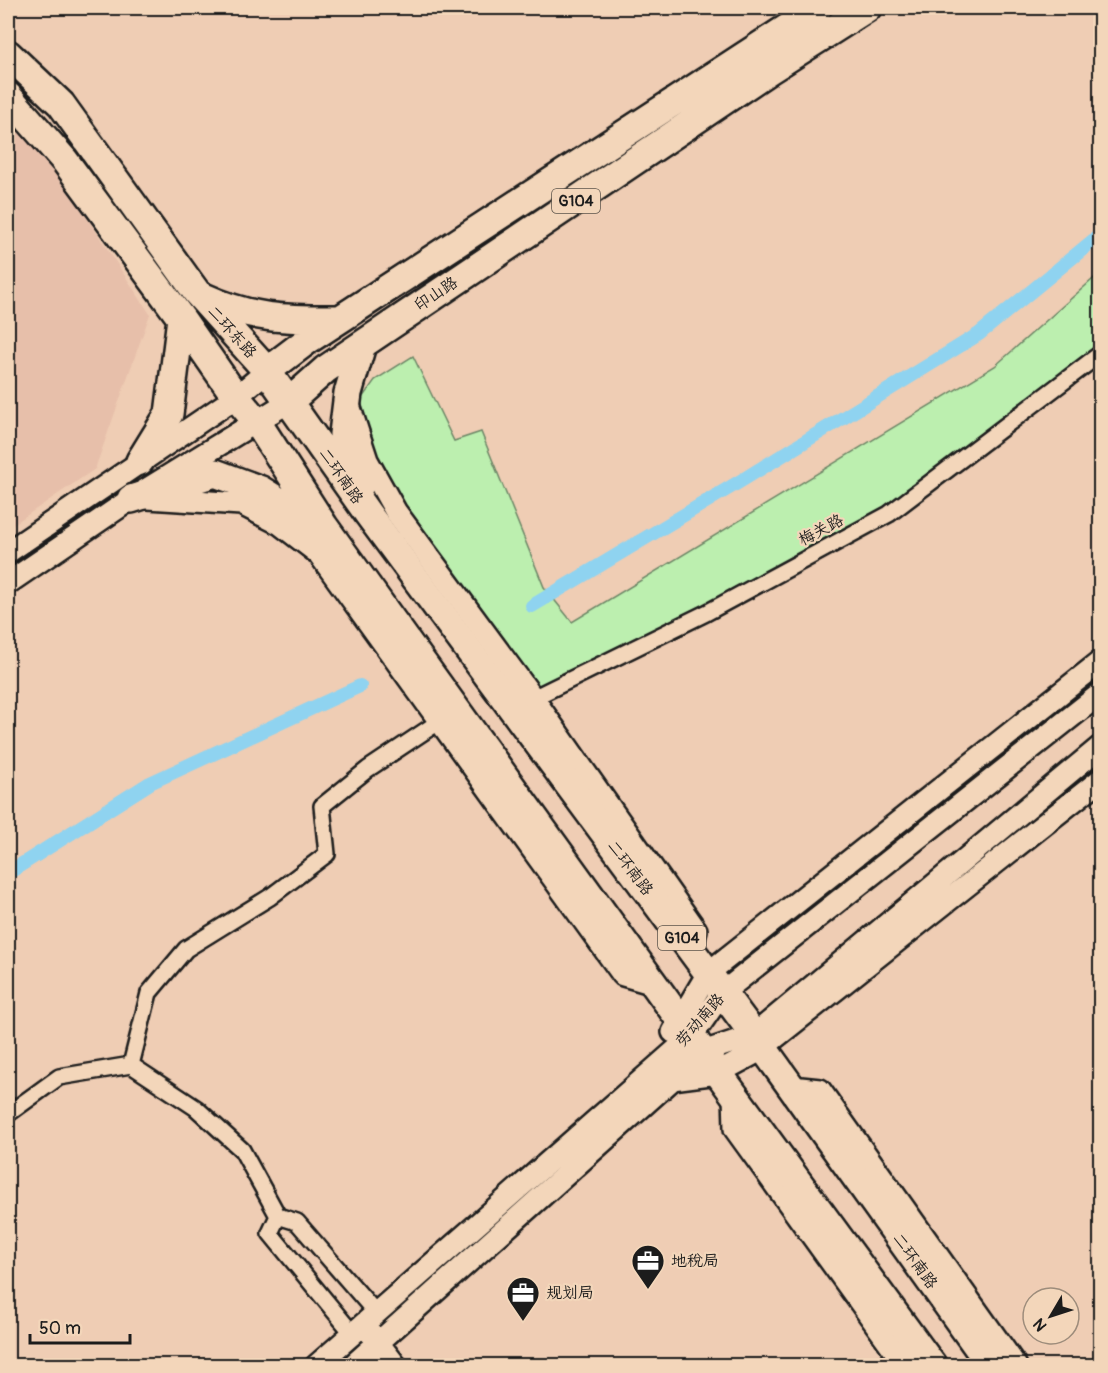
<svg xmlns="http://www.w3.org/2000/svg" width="1108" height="1373" font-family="Pangolin,'LXGW WenKai TC',sans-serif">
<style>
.built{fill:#e7bfaa}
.green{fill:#bcefaf;stroke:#6c8666;stroke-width:1.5}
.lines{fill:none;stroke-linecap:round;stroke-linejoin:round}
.canal{stroke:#8fd3f0;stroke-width:14}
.street-casing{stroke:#1c1c1c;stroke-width:20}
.secondary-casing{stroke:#1c1c1c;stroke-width:26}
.highway-casing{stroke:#1c1c1c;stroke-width:32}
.street{stroke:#f3d6ba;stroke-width:15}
.secondary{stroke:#f3d6ba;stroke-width:21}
.highway{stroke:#f3d6ba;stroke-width:27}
.labels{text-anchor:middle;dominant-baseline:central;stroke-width:4.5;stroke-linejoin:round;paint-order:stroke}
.shield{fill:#f3d6ba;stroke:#5c544b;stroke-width:1.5}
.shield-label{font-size:15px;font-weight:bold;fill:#1c1c1c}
.street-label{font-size:16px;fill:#1c1c1c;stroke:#f3d6ba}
.poi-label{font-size:16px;fill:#1c1c1c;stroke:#f3d6ba;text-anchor:start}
</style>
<rect width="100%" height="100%" fill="#efcdb4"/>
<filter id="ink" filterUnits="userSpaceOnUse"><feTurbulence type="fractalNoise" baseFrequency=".0167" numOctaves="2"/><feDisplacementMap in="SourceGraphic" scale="12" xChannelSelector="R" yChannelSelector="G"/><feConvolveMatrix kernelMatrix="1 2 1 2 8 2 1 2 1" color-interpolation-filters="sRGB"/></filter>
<g filter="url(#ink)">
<!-- built -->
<path class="built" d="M 8,110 L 30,131 L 150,314 L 95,469 L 8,528 Z"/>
<!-- green -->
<path class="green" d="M 1100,273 L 1100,354 L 889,514 L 533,698 L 396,512 L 352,412 L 375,380 L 413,356 L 454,441 L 481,432 L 544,587 L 572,622 L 995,366 Z"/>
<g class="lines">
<!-- canal -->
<path class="canal" d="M 532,606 L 744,479 L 979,334 L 1100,235
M 8,873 L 150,783 L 360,686"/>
<defs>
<path id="street" d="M 533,698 L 706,613 L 889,514 L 1100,354
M 131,1065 L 149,993 L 186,949 L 270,897 L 327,854 L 322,806 L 368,769 L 440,721
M 8,1114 L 59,1077 L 131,1065 L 196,1108 L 242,1150 L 278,1216 L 297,1222 L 377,1314
M 278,1216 L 270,1233 L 353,1334"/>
<path id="secondary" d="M 348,402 L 367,460 L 396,512 L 533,698 L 696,930 L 691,950
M 148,498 L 241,504 L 280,524 L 319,554 L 623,975 L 654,984
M 8,552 L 236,397 L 267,371
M 8,583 L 131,499 L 290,401
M 673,1032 L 708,973 L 1100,662
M 672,1079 L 718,1073 L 757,1052 L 1100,780
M 791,1087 L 820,1090 L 1016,1366
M 734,1095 L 735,1129 L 906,1366
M 369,1331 L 396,1366
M 316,1366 L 692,1036 L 722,993 L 1100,694
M 352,1366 L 703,1052 L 754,1035 L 1100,747"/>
<path id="highway" d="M 8,54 L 61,104 L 197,293 L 267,371 L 368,514 L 754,1035 L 991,1366
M 8,96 L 65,161 L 181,318 L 236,397 L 257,422 L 324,526 L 703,1052 L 933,1366
M 204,297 C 254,320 286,319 340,319
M 267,371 L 308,340 L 818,8
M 290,401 L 326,369 L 771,69 L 867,8
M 140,461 L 169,414 L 181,318
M 359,488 L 343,434 L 348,393 L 362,345
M 131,499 L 215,473 L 261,490 L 322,528"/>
</defs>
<!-- street casing -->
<use href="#street" class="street-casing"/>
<!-- secondary casing -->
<use href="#secondary" class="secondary-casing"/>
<!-- highway casing -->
<use href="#highway" class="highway-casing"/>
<!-- street -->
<use href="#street" class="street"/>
<!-- secondary -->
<use href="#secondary" class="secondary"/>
<!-- highway -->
<use href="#highway" class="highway"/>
</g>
</g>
<!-- icons -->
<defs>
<symbol id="office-pin" viewBox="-11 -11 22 30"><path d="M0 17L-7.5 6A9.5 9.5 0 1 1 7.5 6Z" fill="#1c1c1c" stroke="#f3d6ba"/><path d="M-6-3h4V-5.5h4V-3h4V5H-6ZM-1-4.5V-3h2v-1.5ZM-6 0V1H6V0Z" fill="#fff"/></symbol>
</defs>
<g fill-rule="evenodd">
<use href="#office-pin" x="629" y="1242" width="38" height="52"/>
<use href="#office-pin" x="504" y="1274" width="38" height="52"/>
</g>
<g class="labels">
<!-- shield labels -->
<g class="shield">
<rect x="552" y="189" width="48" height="24" rx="4.5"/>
<rect x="658" y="926" width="48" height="24" rx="4.5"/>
</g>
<g class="shield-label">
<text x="576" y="201">G104</text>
<text x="682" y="938">G104</text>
</g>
<!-- street labels -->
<g class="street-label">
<text transform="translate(436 294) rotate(-34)">印山路</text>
<text transform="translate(232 332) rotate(48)">二环东路</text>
<text transform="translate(341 476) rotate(55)">二环南路</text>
<text transform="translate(821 530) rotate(-28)">梅关路</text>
<text transform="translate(630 868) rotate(53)">二环南路</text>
<text transform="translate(700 1020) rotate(-49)">劳动南路</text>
<text transform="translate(915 1261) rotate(54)">二环南路</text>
</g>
<!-- poi labels -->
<g class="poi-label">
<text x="671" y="1261">地税局</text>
<text x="546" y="1293">规划局</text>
</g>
</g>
<!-- margin -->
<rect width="1108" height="1373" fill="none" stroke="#f3d6ba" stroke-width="30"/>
<rect x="15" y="15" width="1078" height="1343" fill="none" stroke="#1c1c1c" stroke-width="2" filter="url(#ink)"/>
<!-- north arrow -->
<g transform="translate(1051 1316) rotate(231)"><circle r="28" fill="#f3d6ba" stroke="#9d8c7b" stroke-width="1.5"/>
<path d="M0-4.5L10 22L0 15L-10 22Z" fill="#1c1c1c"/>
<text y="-9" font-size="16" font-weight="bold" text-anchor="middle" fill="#1c1c1c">N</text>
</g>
<!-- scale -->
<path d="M30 1334v9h100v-9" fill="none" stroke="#1c1c1c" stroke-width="3"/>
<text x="39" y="1334" font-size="18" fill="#1c1c1c" stroke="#f3d6ba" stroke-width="4.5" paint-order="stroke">50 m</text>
</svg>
